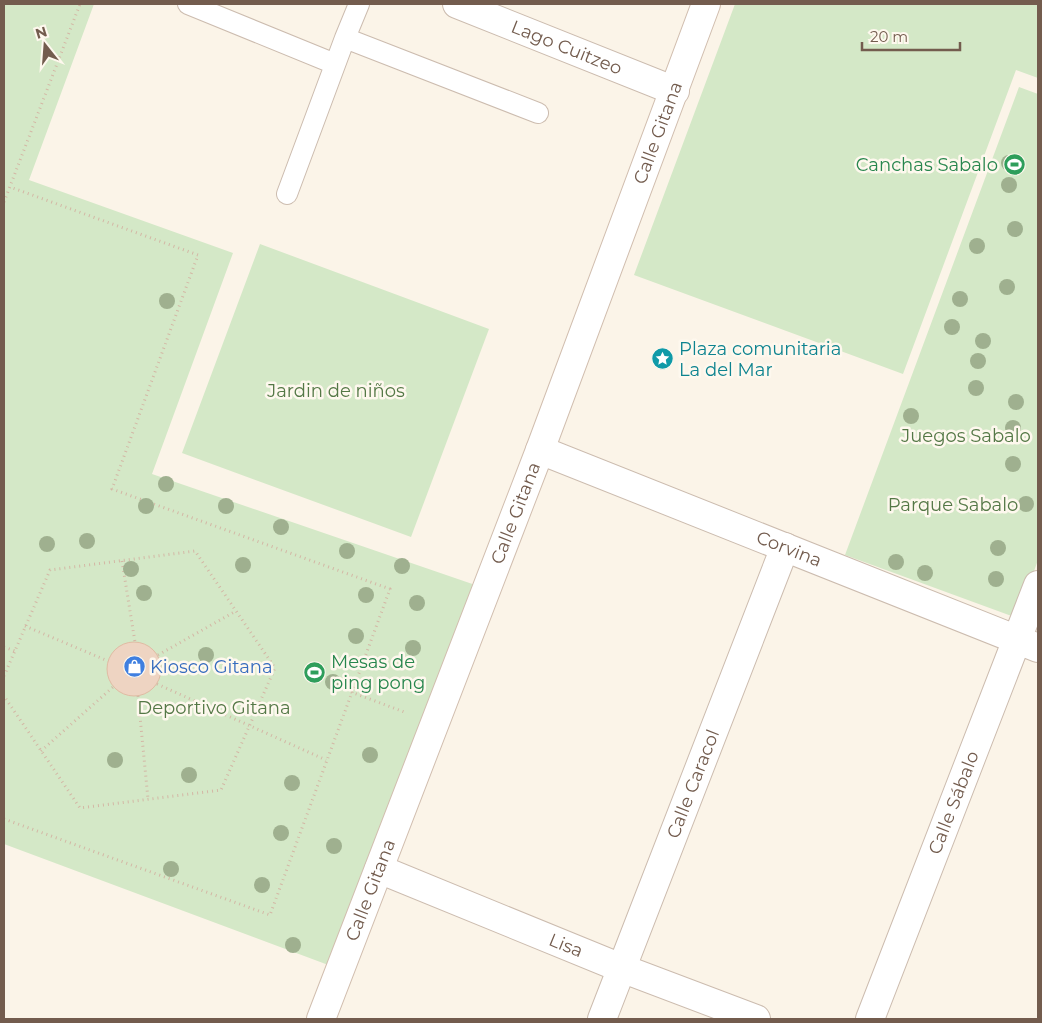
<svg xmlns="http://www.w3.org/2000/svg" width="1042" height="1023" font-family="Montserrat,sans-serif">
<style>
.park{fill:#d4e8c7}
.building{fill:#eed4c2;stroke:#e0bba3}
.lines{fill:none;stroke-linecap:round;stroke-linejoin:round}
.lane-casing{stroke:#ccbcaf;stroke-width:22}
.street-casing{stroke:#ccbcaf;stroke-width:30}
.secondary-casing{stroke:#d1beaf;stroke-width:30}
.path{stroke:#d3b7a5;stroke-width:3;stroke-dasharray:1 4;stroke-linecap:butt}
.lane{stroke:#fff;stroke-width:20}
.street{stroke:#fff;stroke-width:28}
.secondary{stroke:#fff;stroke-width:28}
.tree{fill:#9fb08f}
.labels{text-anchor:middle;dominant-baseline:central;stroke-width:5;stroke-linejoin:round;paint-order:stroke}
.street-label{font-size:18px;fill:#735c4e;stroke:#fef8ee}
.leisure-label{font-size:18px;fill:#27864d;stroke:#fef8ee;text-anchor:end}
.culture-label{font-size:18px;fill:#0d838f;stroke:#fef8ee;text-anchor:start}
.park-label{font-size:18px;fill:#547846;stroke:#fef8ee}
.shop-label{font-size:18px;fill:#366cbe;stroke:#fef8ee;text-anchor:start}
</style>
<rect width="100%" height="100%" fill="#fbf4e8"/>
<!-- park -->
<path class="park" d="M 4,4 L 94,4 L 29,180 L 233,253 L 152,474 L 484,588 L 339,969 L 4,844 Z
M 735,4 L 1038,4 L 1038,78 L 1016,70 L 903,374 L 634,275 Z
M 1019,87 L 1038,94 L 1038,560 L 1017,618 L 845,555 Z
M 260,244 L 489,329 L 411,537 L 182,453 Z"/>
<!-- building -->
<path class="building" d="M107 669a27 27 0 1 1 54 0a27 27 0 1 1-54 0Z"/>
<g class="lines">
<defs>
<path id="lane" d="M 188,4 L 335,64
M 345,38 L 538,113
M 287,194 L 345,38 L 359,4"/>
<g id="street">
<path id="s1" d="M 457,4 L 675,91"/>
<path id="s2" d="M 540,450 L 1038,648"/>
<path id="s3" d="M 379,869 L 621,968 L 756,1019"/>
<path id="s4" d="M 602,1019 L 785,547"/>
<path id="s5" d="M 870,1019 L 1038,585"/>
</g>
<g id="secondary">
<path id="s6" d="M 321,1019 L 540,450 L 706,4"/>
</g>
</defs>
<!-- lane casing -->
<use href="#lane" class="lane-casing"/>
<!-- street casing -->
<use href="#street" class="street-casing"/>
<!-- secondary casing -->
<use href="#secondary" class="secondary-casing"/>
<!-- path -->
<path class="path" d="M 4,202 L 80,4
M 122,561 L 135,642
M 25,626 L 108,661
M 4,647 L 15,651
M 158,655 L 236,611
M 4,676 L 50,570 L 195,551 L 275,668 L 221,790 L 80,808 L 4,696
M 157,684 L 326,760
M 351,692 L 407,713
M 138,696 L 148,799
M 41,751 L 113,687
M 4,819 L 270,915 L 390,589 L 112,489 L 198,255 L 10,187"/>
<!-- lane -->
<use href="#lane" class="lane"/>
<!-- street -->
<use href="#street" class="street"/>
<!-- secondary -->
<use href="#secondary" class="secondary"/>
</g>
<!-- trees -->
<g class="tree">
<circle cx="1009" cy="163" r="8"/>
<circle cx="1009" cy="185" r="8"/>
<circle cx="1015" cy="229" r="8"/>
<circle cx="977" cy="246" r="8"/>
<circle cx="1007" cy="287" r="8"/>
<circle cx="960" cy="299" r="8"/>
<circle cx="167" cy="301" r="8"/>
<circle cx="952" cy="327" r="8"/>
<circle cx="983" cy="341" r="8"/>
<circle cx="978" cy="361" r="8"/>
<circle cx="976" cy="388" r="8"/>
<circle cx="1016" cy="402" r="8"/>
<circle cx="911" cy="416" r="8"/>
<circle cx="1013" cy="428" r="8"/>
<circle cx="1013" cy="464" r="8"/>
<circle cx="166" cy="484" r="8"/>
<circle cx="1026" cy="504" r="8"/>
<circle cx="146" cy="506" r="8"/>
<circle cx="226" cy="506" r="8"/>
<circle cx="281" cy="527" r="8"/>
<circle cx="87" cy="541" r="8"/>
<circle cx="47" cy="544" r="8"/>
<circle cx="998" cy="548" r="8"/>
<circle cx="347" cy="551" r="8"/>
<circle cx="896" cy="562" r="8"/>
<circle cx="243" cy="565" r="8"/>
<circle cx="402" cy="566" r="8"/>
<circle cx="131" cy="569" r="8"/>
<circle cx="925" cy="573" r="8"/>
<circle cx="996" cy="579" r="8"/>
<circle cx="144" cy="593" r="8"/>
<circle cx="366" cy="595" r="8"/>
<circle cx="417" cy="603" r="8"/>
<circle cx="356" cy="636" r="8"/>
<circle cx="413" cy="648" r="8"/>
<circle cx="206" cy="655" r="8"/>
<circle cx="333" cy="682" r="8"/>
<circle cx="370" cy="755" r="8"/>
<circle cx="115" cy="760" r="8"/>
<circle cx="189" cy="775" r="8"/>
<circle cx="292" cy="783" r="8"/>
<circle cx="281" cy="833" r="8"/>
<circle cx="334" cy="846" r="8"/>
<circle cx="171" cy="869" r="8"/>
<circle cx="262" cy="885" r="8"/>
<circle cx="293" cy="945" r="8"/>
</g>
<!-- icons -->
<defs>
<symbol id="stadium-disc" viewBox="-11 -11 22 22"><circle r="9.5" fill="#2e9e5b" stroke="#fef8ee"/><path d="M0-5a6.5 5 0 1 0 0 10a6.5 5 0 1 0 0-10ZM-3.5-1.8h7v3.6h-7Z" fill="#fff"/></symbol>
<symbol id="sight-disc" viewBox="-11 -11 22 22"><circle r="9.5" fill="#0f9aa8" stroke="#fef8ee"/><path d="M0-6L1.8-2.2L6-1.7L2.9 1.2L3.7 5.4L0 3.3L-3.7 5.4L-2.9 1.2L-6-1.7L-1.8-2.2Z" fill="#fff"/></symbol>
<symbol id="shop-disc" viewBox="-11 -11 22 22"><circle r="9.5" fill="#3f7fe0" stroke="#fef8ee"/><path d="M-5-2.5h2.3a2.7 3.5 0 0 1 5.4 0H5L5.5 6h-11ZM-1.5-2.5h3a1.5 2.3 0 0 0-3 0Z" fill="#fff"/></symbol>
</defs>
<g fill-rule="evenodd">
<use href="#stadium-disc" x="1002" y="152" width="25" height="25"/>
<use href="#sight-disc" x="650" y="346" width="25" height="25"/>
<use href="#shop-disc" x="122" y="654" width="25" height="25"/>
<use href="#stadium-disc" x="302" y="660" width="25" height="25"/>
</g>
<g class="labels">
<!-- street labels -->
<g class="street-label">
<text stroke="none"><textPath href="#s1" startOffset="118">Lago Cuitzeo</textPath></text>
<text stroke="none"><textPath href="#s6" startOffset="948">Calle Gitana</textPath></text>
<text stroke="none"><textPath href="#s6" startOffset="542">Calle Gitana</textPath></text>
<text stroke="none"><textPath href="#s2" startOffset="268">Corvina</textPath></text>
<text stroke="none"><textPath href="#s4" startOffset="252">Calle Caracol</textPath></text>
<text stroke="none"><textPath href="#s5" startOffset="232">Calle Sábalo</textPath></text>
<text stroke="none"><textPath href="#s6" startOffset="138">Calle Gitana</textPath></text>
<text stroke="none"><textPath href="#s3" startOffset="202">Lisa</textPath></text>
</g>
<!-- leisure labels -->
<g class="leisure-label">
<text x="998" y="165">Canchas Sabalo</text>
<text x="331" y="662" text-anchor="start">Mesas de<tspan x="331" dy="21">ping pong</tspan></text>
</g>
<!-- culture labels -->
<g class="culture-label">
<text x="679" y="349">Plaza comunitaria<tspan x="679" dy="21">La del Mar</tspan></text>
</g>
<!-- park labels -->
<g class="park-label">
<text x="336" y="391">Jardin de niños</text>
<text x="966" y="436">Juegos Sabalo</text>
<text x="953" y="505">Parque Sabalo</text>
<text x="214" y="708">Deportivo Gitana</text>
</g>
<!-- shop labels -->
<g class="shop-label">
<text x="150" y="667">Kiosco Gitana</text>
</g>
</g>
<!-- border -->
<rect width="1042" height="1023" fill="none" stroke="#735c4e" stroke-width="10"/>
<!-- north arrow -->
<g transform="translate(45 45) rotate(343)" stroke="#fef8ee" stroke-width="4" paint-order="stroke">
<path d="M0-4L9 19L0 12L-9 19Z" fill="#735c4e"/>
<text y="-8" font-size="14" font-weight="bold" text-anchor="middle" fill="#735c4e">N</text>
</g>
<!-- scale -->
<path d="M862 42v8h98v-8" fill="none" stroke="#735c4e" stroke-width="2.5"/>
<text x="870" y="42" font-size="15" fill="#735c4e" stroke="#fef8ee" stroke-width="4" paint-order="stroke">20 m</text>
</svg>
